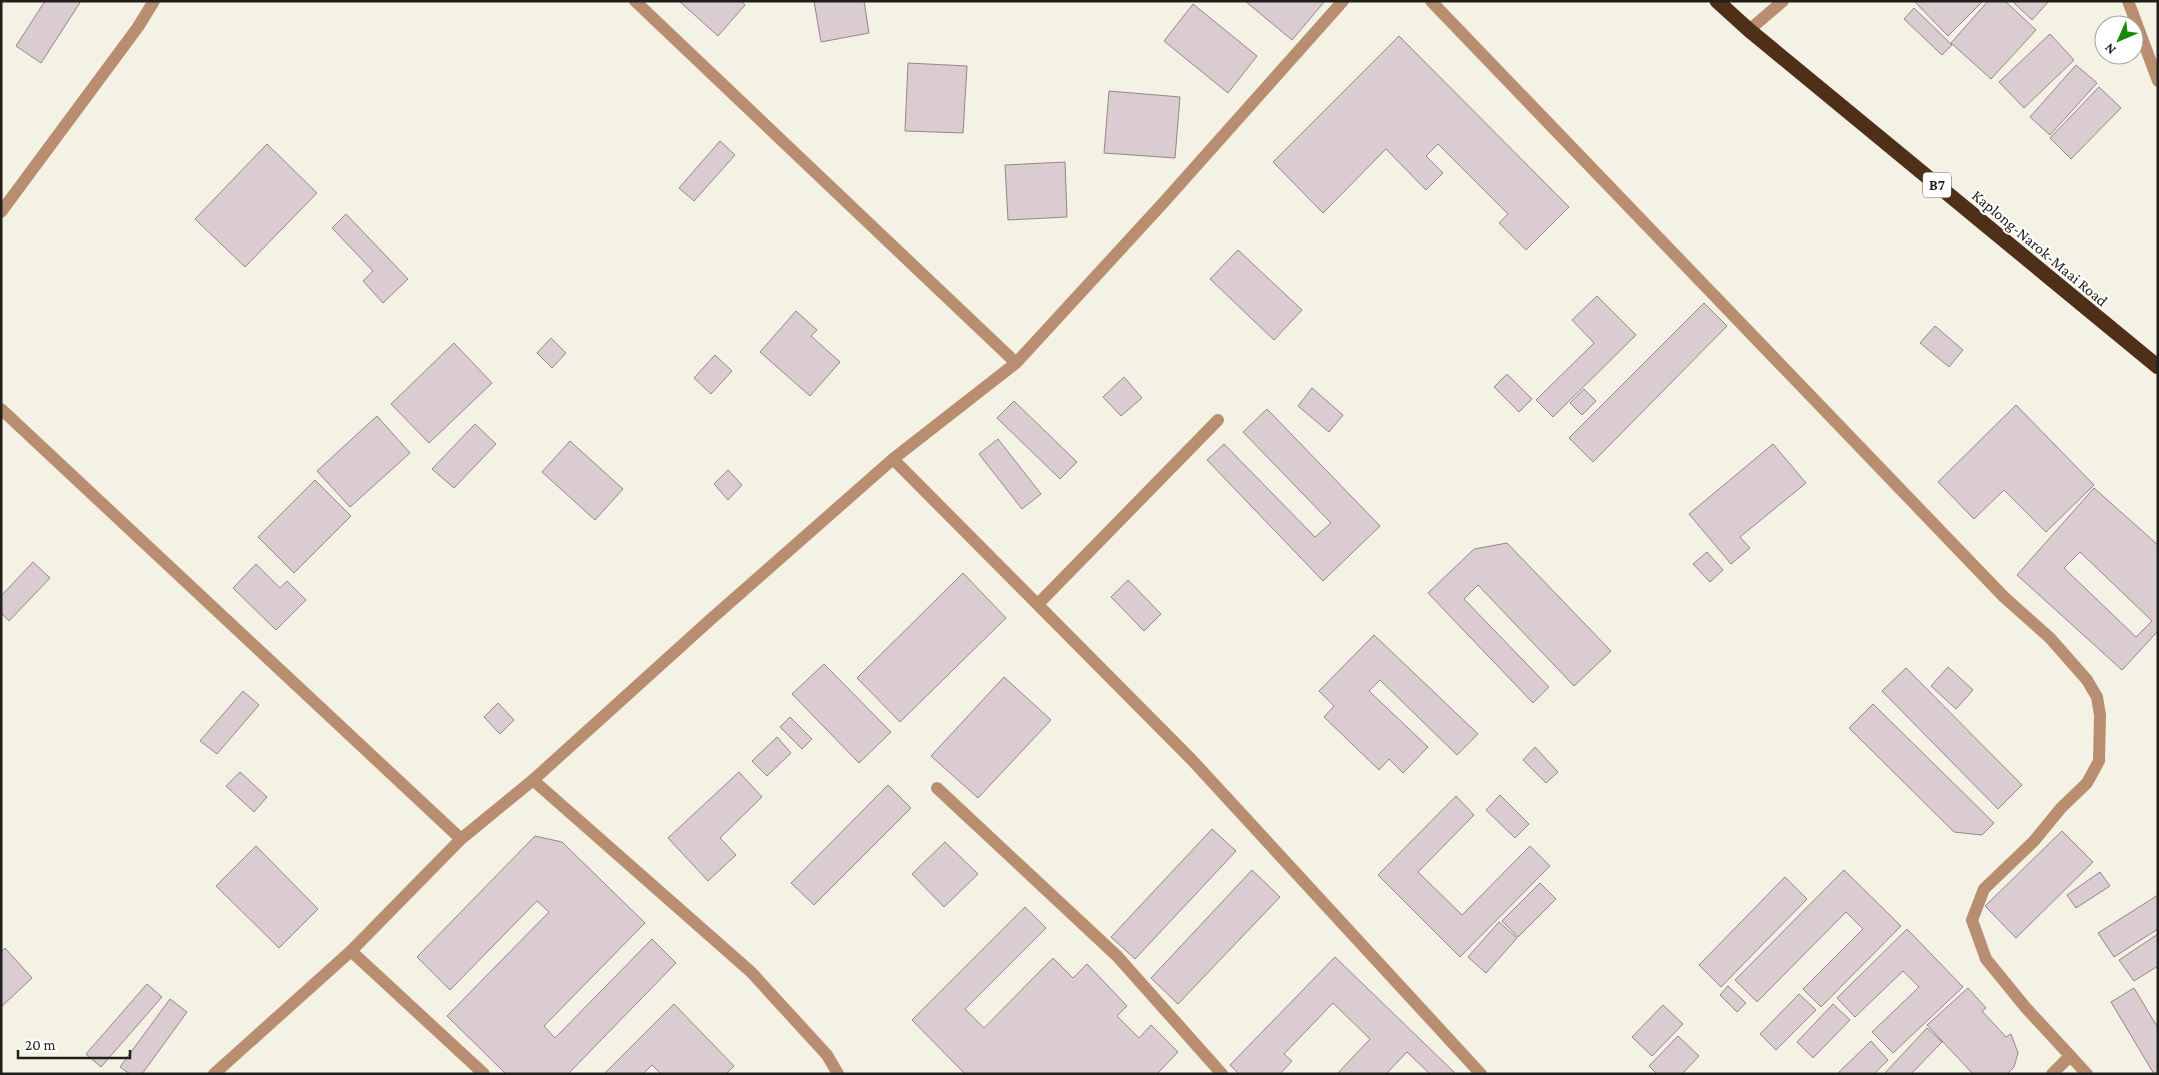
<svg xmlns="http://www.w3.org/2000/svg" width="2159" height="1075" font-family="'Crimson Pro',serif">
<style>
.building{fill:#dbccd1;stroke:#94868b;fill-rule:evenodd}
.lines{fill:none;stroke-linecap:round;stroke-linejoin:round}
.minor{stroke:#b98d70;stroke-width:12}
.highway{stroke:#4f2f17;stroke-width:15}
.labels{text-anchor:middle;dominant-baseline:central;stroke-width:4;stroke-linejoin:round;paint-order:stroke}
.shield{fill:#fff;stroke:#63625f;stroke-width:1}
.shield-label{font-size:15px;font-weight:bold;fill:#201f1a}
.street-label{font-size:16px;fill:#201f1a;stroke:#fff}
</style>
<rect width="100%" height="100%" fill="#f4f2e4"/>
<!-- building -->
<path class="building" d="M 45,1 L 81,1 L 41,63 L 16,46 Z
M 679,1 L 741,1 L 745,5 L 718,36 Z
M 814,1 L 864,1 L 869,33 L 821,42 Z
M 1245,1 L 1325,1 L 1292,40 Z
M 1914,1 L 1983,1 L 1948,36 Z
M 1988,1 L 2005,1 L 2036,30 L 1991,79 L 1951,43 Z
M 2012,1 L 2049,1 L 2032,20 Z
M 1193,4 L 1257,56 L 1228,93 L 1164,41 Z
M 1914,8 L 1952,45 L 1942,55 L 1904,19 Z
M 2050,34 L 2074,60 L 2024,108 L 1999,82 Z
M 1399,36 L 1569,207 L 1526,250 L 1499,223 L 1508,214 L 1438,144 L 1426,156 L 1443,173 L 1426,190 L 1386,149 L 1323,213 L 1273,162 Z
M 908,63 L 967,66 L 963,133 L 905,131 Z
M 2076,65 L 2097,83 L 2050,135 L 2030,117 Z
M 2099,87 L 2121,108 L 2071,159 L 2050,138 Z
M 1109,91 L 1180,97 L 1175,158 L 1104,153 Z
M 720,141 L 735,155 L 694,201 L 679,188 Z
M 267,144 L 317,193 L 245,267 L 195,219 Z
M 1065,162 L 1067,217 L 1008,220 L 1005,165 Z
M 346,214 L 408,279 L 383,303 L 363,281 L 373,271 L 332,228 Z
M 1238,250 L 1302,310 L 1274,340 L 1210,279 Z
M 1597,296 L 1636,335 L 1553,417 L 1536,400 L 1594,343 L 1572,320 Z
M 1704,303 L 1727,326 L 1593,462 L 1569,438 Z
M 796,311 L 817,330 L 811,336 L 840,362 L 810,396 L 760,352 Z
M 1935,326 L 1963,350 L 1949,367 L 1920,343 Z
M 551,338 L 566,353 L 552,368 L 537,353 Z
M 454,343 L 492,383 L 429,443 L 391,404 Z
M 715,355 L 732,371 L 711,394 L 694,378 Z
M 1507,374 L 1532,399 L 1519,412 L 1494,387 Z
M 1124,377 L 1142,398 L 1121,416 L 1103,397 Z
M 1312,388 L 1343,415 L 1329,432 L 1298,406 Z
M 1584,389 L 1596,401 L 1582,415 L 1570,403 Z
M 1014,401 L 1077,462 L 1060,479 L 997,418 Z
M 2016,405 L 2094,485 L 2046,532 L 2004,490 L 1974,519 L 1938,482 Z
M 1267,409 L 1380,526 L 1323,581 L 1207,460 L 1224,444 L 1315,537 L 1331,523 L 1243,432 Z
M 377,416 L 410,453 L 350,507 L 317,471 Z
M 475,424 L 496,444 L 454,488 L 432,469 Z
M 998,439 L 1041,494 L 1022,509 L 979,454 Z
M 570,441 L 623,489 L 595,520 L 542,472 Z
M 1773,444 L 1806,483 L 1740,537 L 1750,548 L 1731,564 L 1689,514 Z
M 728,470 L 742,485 L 728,500 L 714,484 Z
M 315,480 L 351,516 L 294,573 L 258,537 Z
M 2094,488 L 2158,545 L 2158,631 L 2122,670 L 2017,575 ZM 2080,552 L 2152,621 L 2136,637 L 2064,568 Z
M 1507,543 L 1611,651 L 1574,686 L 1478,585 L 1464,599 L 1549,687 L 1533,703 L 1428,593 L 1474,549 Z
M 1707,552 L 1723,570 L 1710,582 L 1693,564 Z
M 33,562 L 50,578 L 9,621 L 1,613 L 1,596 Z
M 256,564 L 280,588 L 287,581 L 306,600 L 276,630 L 233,588 Z
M 963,573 L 1006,618 L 900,722 L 857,678 Z
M 1128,580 L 1161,614 L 1144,631 L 1111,597 Z
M 1374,635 L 1478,734 L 1457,755 L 1380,680 L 1369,691 L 1428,747 L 1403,773 L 1389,759 L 1379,770 L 1324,717 L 1334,706 L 1319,691 Z
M 824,664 L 891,732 L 859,763 L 792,694 Z
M 1948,667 L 1973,690 L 1956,709 L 1931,686 Z
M 1906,668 L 2022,785 L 1998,809 L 1882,691 Z
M 1004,677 L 1051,720 L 978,798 L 931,756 Z
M 243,691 L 259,705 L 217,754 L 200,741 Z
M 498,703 L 514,720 L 500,734 L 484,717 Z
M 1873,704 L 1994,823 L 1982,835 L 1954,832 L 1849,728 Z
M 790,717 L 812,739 L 802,749 L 780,727 Z
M 777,737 L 791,753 L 767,776 L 752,761 Z
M 1535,747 L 1558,772 L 1546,783 L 1523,760 Z
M 240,772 L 267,797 L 254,812 L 226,786 Z
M 739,772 L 762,797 L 720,838 L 736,855 L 708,881 L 668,838 Z
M 888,785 L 911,808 L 814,905 L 791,883 Z
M 1500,795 L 1529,824 L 1515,838 L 1486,810 Z
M 1456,796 L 1474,815 L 1418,872 L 1462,915 L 1530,846 L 1550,866 L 1460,957 L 1378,875 Z
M 1212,829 L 1236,851 L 1135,959 L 1111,937 Z
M 2062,831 L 2093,862 L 2016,938 L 1985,906 Z
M 535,836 L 562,842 L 645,923 L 544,1026 L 555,1038 L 652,939 L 676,963 L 568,1074 L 506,1074 L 447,1016 L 549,912 L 537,901 L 450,990 L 417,957 Z
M 945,842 L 978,874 L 944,907 L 912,874 Z
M 256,846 L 318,909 L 279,948 L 216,886 Z
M 1252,870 L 1280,897 L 1178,1004 L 1151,978 Z
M 1844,870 L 1901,926 L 1821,1007 L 1803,989 L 1863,929 L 1846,912 L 1757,1002 L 1735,980 Z
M 2100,872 L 2110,886 L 2076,908 L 2067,895 Z
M 1785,877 L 1807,899 L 1721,987 L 1699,965 Z
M 1540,883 L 1556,899 L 1518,937 L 1502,921 Z
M 2158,895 L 2158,929 L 2114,957 L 2098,933 Z
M 1025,907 L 1046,928 L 965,1009 L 984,1028 L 1053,958 L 1073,978 L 1087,964 L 1127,1006 L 1117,1016 L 1139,1038 L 1151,1025 L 1178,1052 L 1157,1074 L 965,1074 L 912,1020 Z
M 1499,922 L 1517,938 L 1486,973 L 1468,957 Z
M 1907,929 L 1963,987 L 1893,1053 L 1872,1032 L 1919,987 L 1903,971 L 1855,1017 L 1837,998 Z
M 2158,934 L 2158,966 L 2134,981 L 2119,960 Z
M 5,948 L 32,978 L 1,1007 L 1,952 Z
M 1335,957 L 1456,1074 L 1430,1074 L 1407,1052 L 1386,1074 L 1337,1074 L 1370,1039 L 1333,1003 L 1284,1054 L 1292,1061 L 1280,1074 L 1239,1074 L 1230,1065 Z
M 147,984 L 162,997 L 101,1067 L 86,1054 Z
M 1728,986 L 1746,1003 L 1737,1012 L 1720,995 Z
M 1968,988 L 1986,1008 L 1982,1011 L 2006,1037 L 2011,1034 L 2018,1053 L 2014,1067 L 2007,1074 L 1973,1074 L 1927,1025 Z
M 2134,988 L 2158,1028 L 2158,1074 L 2154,1074 L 2111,1002 Z
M 1799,994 L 1816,1010 L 1776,1050 L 1760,1034 Z
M 170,999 L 187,1012 L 142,1074 L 130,1074 L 120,1067 Z
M 674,1004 L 734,1066 L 726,1074 L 661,1074 L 652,1065 L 643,1074 L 604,1074 Z
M 1833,1004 L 1850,1020 L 1813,1058 L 1797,1042 Z
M 1663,1005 L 1683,1024 L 1652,1056 L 1632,1037 Z
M 1927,1028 L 1942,1042 L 1911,1074 L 1884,1074 Z
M 1678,1036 L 1699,1056 L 1682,1074 L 1657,1074 L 1649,1066 Z
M 1871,1041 L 1888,1060 L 1874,1074 L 1837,1074 Z"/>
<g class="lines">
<!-- minor -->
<path class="minor" d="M 635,1 L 1016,363
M 1431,1 L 2004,597 L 2050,638 L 2087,680 L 2097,697 L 2100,715 L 2099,761 L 2087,783 L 2061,808 L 2034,841 L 1984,889 L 1972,920 L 1986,959 L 2026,1008 L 2087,1074
M 2128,1 L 2158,81
M 1749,30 L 1783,1
M 1,212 L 138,27 L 154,1
M 1,409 L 461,839
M 893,459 L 1191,759 L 1481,1074
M 1038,604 L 1218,420
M 533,780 L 751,972 L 827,1055 L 838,1074
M 937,788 L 1117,956 L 1222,1074
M 351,951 L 484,1074
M 214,1074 L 351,951 L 461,839 L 533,780 L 710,620 L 893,459 L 1016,363 L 1164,202 L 1343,1
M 2052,1074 L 2070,1056"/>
<!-- highway -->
<path class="highway" d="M 1717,1 L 1749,30 L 2158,367"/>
</g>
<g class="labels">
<!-- shield labels -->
<rect class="shield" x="1923" y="172.5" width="28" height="25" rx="4"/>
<g class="shield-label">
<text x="1937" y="185">B7</text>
</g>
<!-- street labels -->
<g class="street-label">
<text transform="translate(2040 248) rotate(40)">Kaplong-Narok-Maai Road</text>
</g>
</g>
<!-- border -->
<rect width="2159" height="1075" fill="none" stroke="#201f1a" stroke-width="5"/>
<!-- north arrow -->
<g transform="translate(2119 40) rotate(225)"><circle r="24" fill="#ffffff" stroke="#a6a5a3"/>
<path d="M0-4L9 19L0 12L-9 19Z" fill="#1b8803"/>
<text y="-8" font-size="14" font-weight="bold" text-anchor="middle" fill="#201f1a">N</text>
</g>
<!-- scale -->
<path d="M18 1050v8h112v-8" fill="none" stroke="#201f1a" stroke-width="2.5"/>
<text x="25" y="1050" font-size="15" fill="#201f1a" stroke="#ffffff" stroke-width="4" paint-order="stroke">20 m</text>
</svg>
